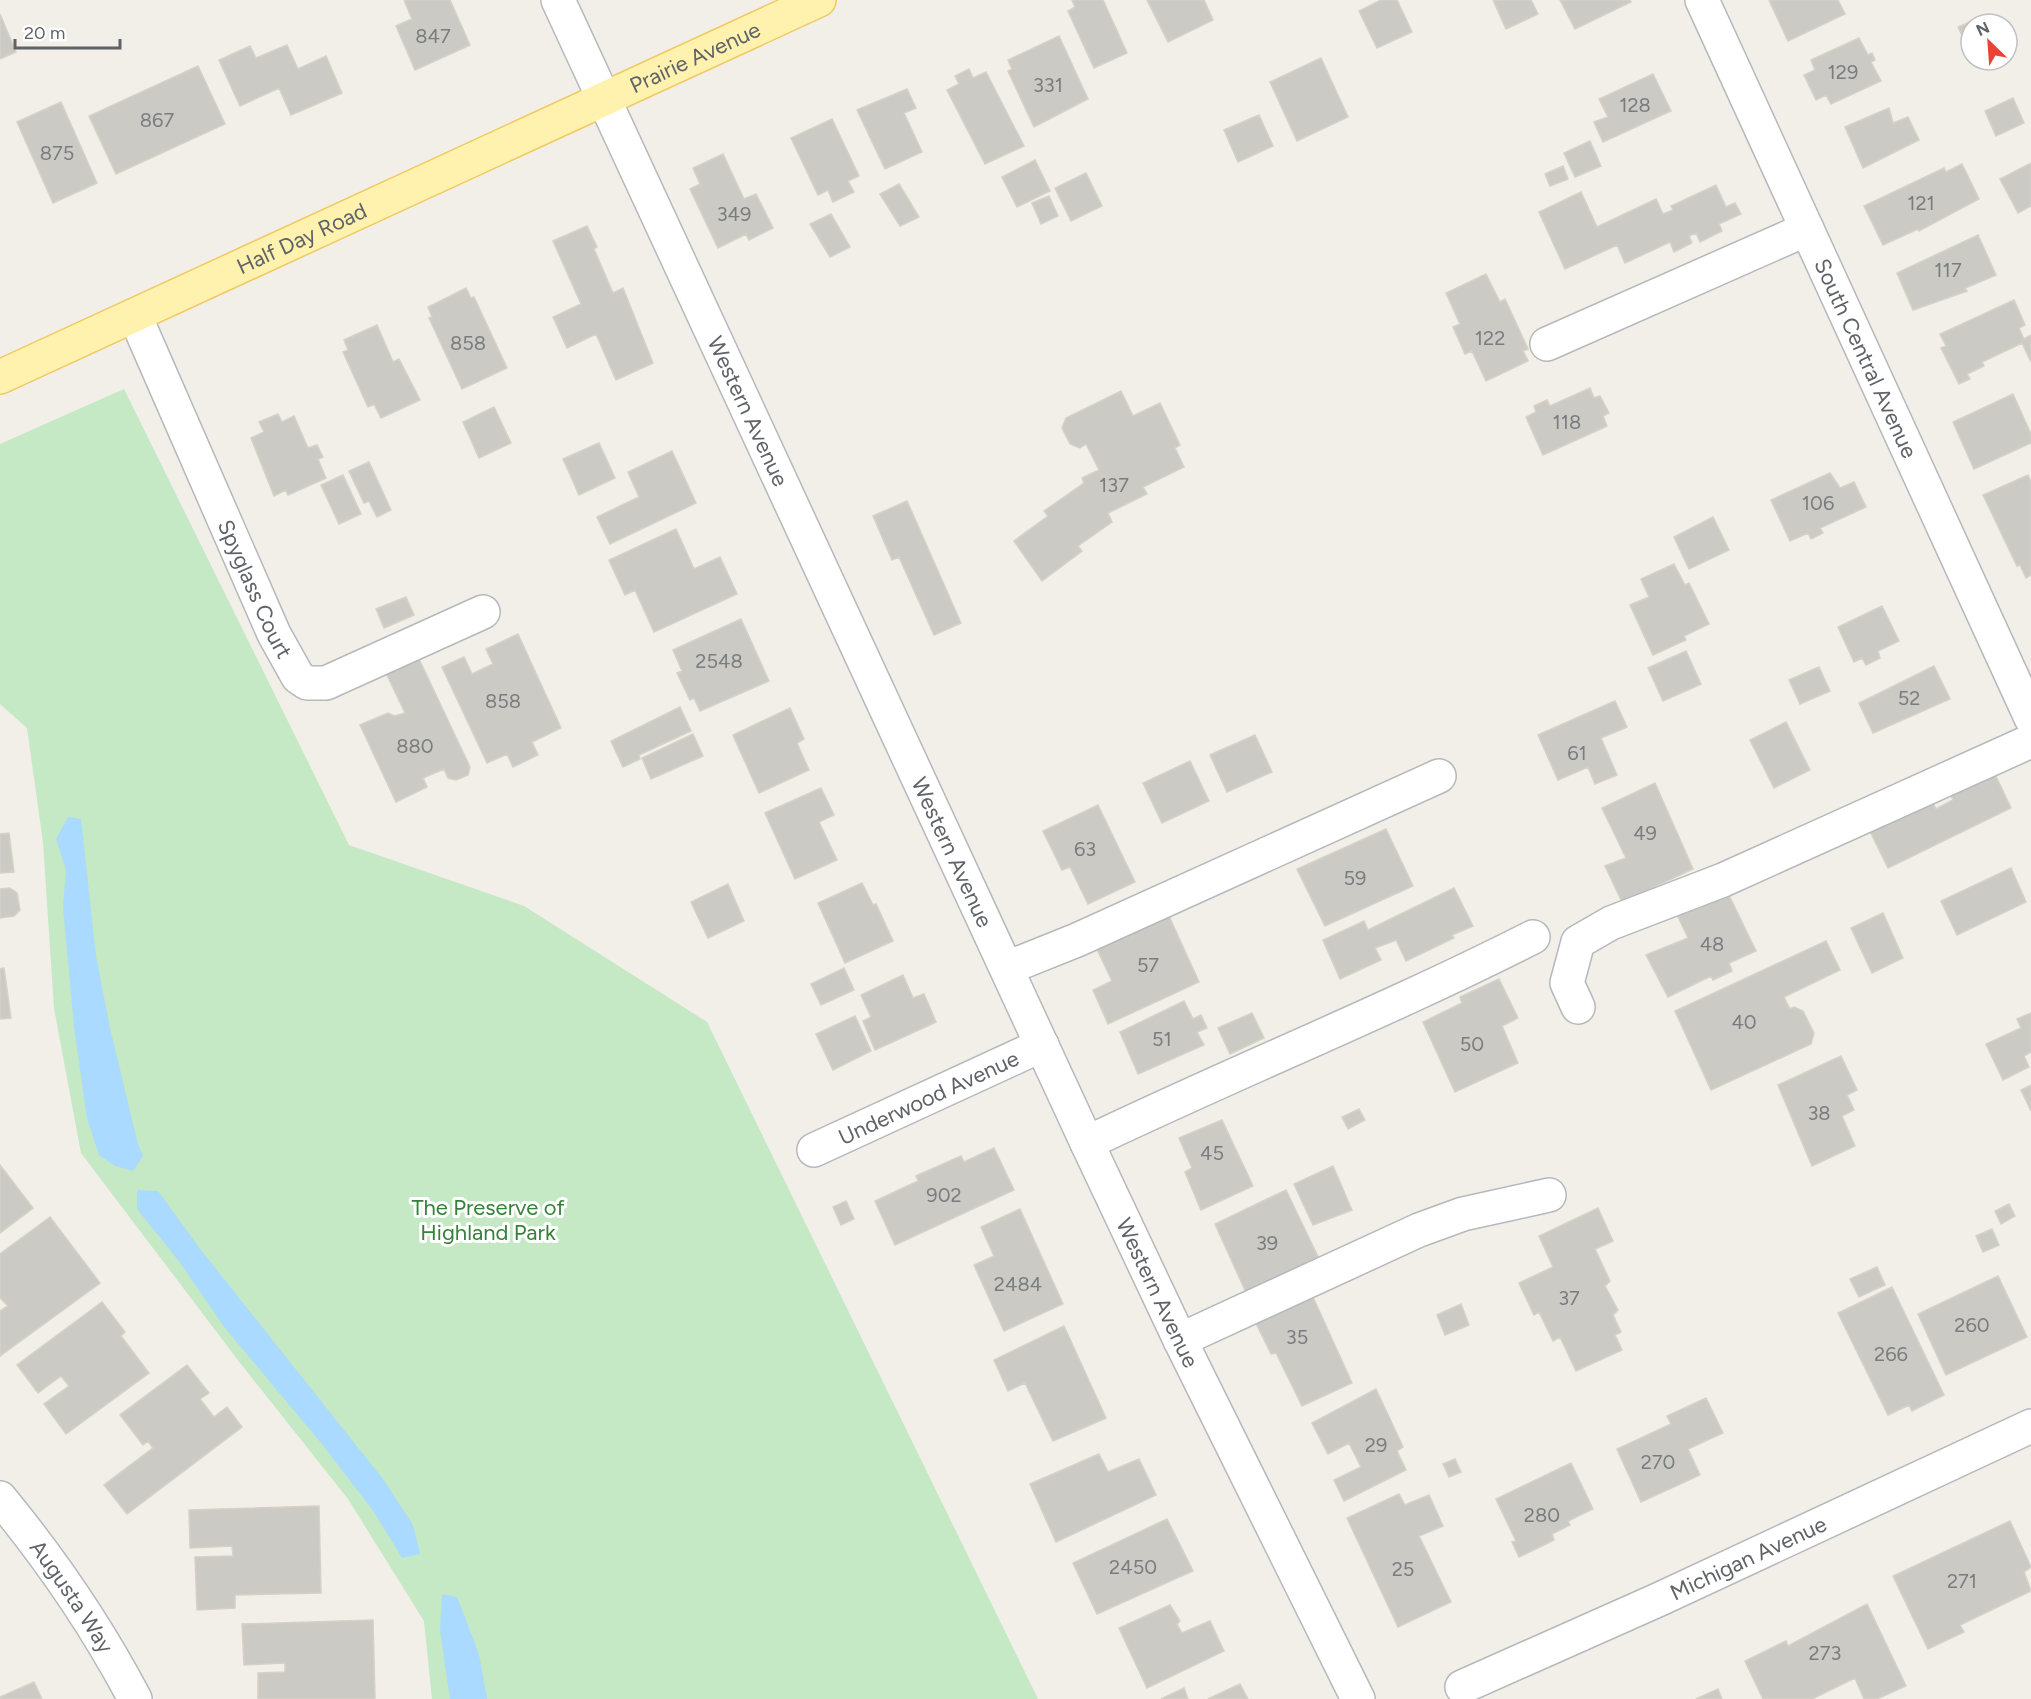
<svg xmlns="http://www.w3.org/2000/svg" width="2031" height="1699" font-family="Figtree,sans-serif">
<style>
.green{fill:#c5e8c5}
.water{fill:#aadaff}
.building{fill:#cccac5;stroke:#d6d1c6;stroke-width:1.5}
.lines{fill:none;stroke-linecap:round;stroke-linejoin:round}
.minor-casing{stroke:#b5b8bc;stroke-width:36}
.major-casing{stroke:#f2c960;stroke-width:36}
.minor{stroke:#fff;stroke-width:33}
.major{stroke:#fff2af;stroke-width:33}
.labels{text-anchor:middle;dominant-baseline:central;stroke-width:6;stroke-linejoin:round;paint-order:stroke}
.number-label{font-size:20px;fill:#7a7d7f}
.street-label{font-size:22px;fill:#5f6368;stroke:#fff}
.park-label{font-size:22px;fill:#348238;stroke:#fff}
</style>
<rect width="100%" height="100%" fill="#f1efe8"/>
<!-- green -->
<path class="green" d="M 124,389 L 349,845 L 524,906 L 707,1022 L 1038,1699 L 432,1699 L 424,1621 L 348,1499 L 237,1359 L 81,1153 L 54,1008 L 43,842 L 27,728 L 0,704 L 0,444 Z"/>
<!-- water -->
<path class="water" d="M 68,817 L 81,819 L 96,956 L 110,1028 L 138,1144 L 143,1156 L 133,1171 L 115,1166 L 99,1155 L 87,1118 L 74,1027 L 63,907 L 66,870 L 56,839 Z
M 137,1190 L 158,1191 L 201,1250 L 383,1479 L 413,1525 L 420,1554 L 402,1558 L 374,1512 L 322,1444 L 225,1328 L 178,1260 L 137,1209 Z
M 442,1594 L 457,1597 L 479,1654 L 487,1699 L 450,1699 L 440,1631 Z"/>
<!-- building -->
<path class="building" d="M 404,0 L 450,0 L 470,45 L 415,70 L 396,26 L 412,19 Z
M 1072,0 L 1103,0 L 1127,53 L 1094,68 L 1068,11 L 1075,7 Z
M 1147,0 L 1204,0 L 1213,20 L 1168,42 Z
M 1381,0 L 1397,0 L 1412,32 L 1377,48 L 1359,11 Z
M 1493,0 L 1531,0 L 1538,14 L 1506,29 Z
M 1560,0 L 1630,0 L 1631,2 L 1575,29 Z
M 1769,0 L 1838,0 L 1845,14 L 1788,41 Z
M 0,14 L 16,52 L 0,59 Z
M 1987,15 L 1991,24 L 1971,24 L 1971,55 L 1958,27 Z
M 1059,36 L 1088,99 L 1034,127 L 1008,71 L 1012,69 L 1008,60 Z
M 1859,38 L 1868,55 L 1872,53 L 1875,60 L 1871,62 L 1881,81 L 1831,104 L 1826,95 L 1816,100 L 1804,75 L 1815,70 L 1811,60 Z
M 287,45 L 298,69 L 326,56 L 342,93 L 291,115 L 279,88 L 240,106 L 219,60 L 250,46 L 256,58 Z
M 1321,58 L 1348,117 L 1297,141 L 1270,82 Z
M 198,66 L 225,124 L 116,174 L 89,116 Z
M 969,69 L 973,78 L 986,72 L 1024,146 L 985,164 L 947,90 L 959,84 L 955,76 Z
M 1653,74 L 1671,111 L 1603,142 L 1594,122 L 1608,117 L 1599,99 Z
M 907,89 L 916,108 L 904,113 L 922,152 L 885,169 L 857,110 Z
M 2013,98 L 2024,123 L 1996,136 L 1985,111 Z
M 61,102 L 97,183 L 53,203 L 17,122 Z
M 1889,108 L 1893,123 L 1908,117 L 1919,140 L 1863,168 L 1845,127 Z
M 1259,115 L 1273,146 L 1238,162 L 1224,130 Z
M 832,119 L 859,176 L 848,181 L 854,192 L 833,202 L 828,190 L 818,195 L 791,138 Z
M 1590,141 L 1601,166 L 1575,177 L 1564,153 Z
M 723,154 L 744,199 L 756,194 L 773,228 L 749,240 L 746,234 L 718,248 L 690,189 L 700,184 L 693,168 Z
M 1035,160 L 1050,191 L 1017,207 L 1002,177 Z
M 2031,163 L 2031,206 L 2018,213 L 2000,179 Z
M 1962,164 L 1979,199 L 1919,231 L 1918,229 L 1883,245 L 1864,206 L 1944,168 L 1946,172 Z
M 1563,166 L 1568,179 L 1550,186 L 1545,174 Z
M 1086,173 L 1102,206 L 1071,221 L 1055,188 Z
M 899,184 L 919,217 L 900,226 L 880,194 Z
M 1716,185 L 1726,207 L 1735,203 L 1741,214 L 1719,224 L 1722,231 L 1700,242 L 1696,233 L 1689,236 L 1692,243 L 1674,252 L 1670,242 L 1625,263 L 1617,245 L 1565,269 L 1539,212 L 1581,192 L 1597,227 L 1656,199 L 1663,214 L 1673,210 L 1671,206 Z
M 1049,196 L 1058,216 L 1041,224 L 1032,203 Z
M 831,214 L 850,247 L 830,257 L 810,224 Z
M 587,226 L 597,247 L 594,249 L 613,293 L 623,288 L 653,363 L 616,380 L 596,334 L 567,348 L 553,317 L 581,304 L 553,241 Z
M 1978,235 L 1996,275 L 1965,288 L 1967,291 L 1913,310 L 1897,273 Z
M 1486,274 L 1500,302 L 1505,299 L 1528,349 L 1523,351 L 1528,361 L 1486,381 L 1472,351 L 1465,354 L 1453,327 L 1460,324 L 1446,293 Z
M 466,288 L 471,298 L 474,297 L 507,368 L 462,389 L 429,318 L 432,317 L 428,307 Z
M 2014,300 L 2025,325 L 2019,328 L 2024,339 L 2031,335 L 2031,362 L 2022,343 L 1982,362 L 1984,366 L 1967,374 L 1970,379 L 1959,384 L 1941,348 L 1946,346 L 1940,334 Z
M 377,325 L 393,362 L 399,359 L 420,400 L 381,418 L 374,404 L 368,407 L 343,352 L 348,350 L 344,340 Z
M 1590,388 L 1594,398 L 1600,396 L 1609,413 L 1603,416 L 1607,426 L 1543,455 L 1526,417 L 1536,412 L 1534,406 L 1547,400 L 1550,406 Z
M 1121,391 L 1133,416 L 1160,403 L 1180,445 L 1175,448 L 1184,467 L 1143,487 L 1147,494 L 1108,513 L 1112,522 L 1078,546 L 1082,551 L 1042,581 L 1014,541 L 1048,516 L 1044,511 L 1084,483 L 1082,478 L 1099,470 L 1086,444 L 1080,448 L 1070,444 L 1062,428 L 1066,418 Z
M 2013,394 L 2031,434 L 2031,443 L 1974,469 L 1953,422 Z
M 494,407 L 511,443 L 479,458 L 463,422 Z
M 278,414 L 282,422 L 294,416 L 308,448 L 317,445 L 323,457 L 318,459 L 326,478 L 288,495 L 286,490 L 274,496 L 251,438 L 264,432 L 259,422 Z
M 599,443 L 615,478 L 579,495 L 563,459 Z
M 672,451 L 696,503 L 610,544 L 597,517 L 639,497 L 628,472 Z
M 369,462 L 391,510 L 377,517 L 369,501 L 364,503 L 349,471 Z
M 1830,473 L 1840,488 L 1854,482 L 1866,507 L 1820,528 L 1823,533 L 1811,539 L 1808,533 L 1790,541 L 1771,500 Z
M 343,475 L 361,514 L 339,524 L 321,485 Z
M 2028,475 L 2031,482 L 2031,575 L 2026,578 L 2020,565 L 2017,566 L 1983,495 Z
M 907,501 L 961,623 L 934,635 L 899,557 L 892,560 L 873,516 Z
M 1713,517 L 1729,550 L 1689,569 L 1674,537 Z
M 676,529 L 694,569 L 720,557 L 737,594 L 654,632 L 635,590 L 625,595 L 609,560 Z
M 1674,564 L 1685,585 L 1689,583 L 1709,624 L 1684,636 L 1686,640 L 1653,655 L 1630,605 L 1649,597 L 1641,579 Z
M 406,597 L 414,615 L 384,628 L 376,609 Z
M 1882,606 L 1899,641 L 1878,651 L 1880,658 L 1866,665 L 1862,658 L 1854,662 L 1838,627 Z
M 741,619 L 769,681 L 700,711 L 694,698 L 690,700 L 677,673 L 682,671 L 673,650 Z
M 518,634 L 561,728 L 532,742 L 538,755 L 513,767 L 507,754 L 487,763 L 442,667 L 464,657 L 472,674 L 493,664 L 486,649 Z
M 1686,651 L 1701,684 L 1663,701 L 1648,668 Z
M 419,659 L 470,767 L 468,775 L 456,780 L 448,778 L 444,769 L 423,778 L 427,787 L 396,802 L 360,725 L 388,713 L 395,716 L 405,713 L 386,673 Z
M 1934,666 L 1950,699 L 1873,733 L 1859,703 Z
M 1819,667 L 1830,691 L 1800,704 L 1789,680 Z
M 1615,701 L 1627,727 L 1601,738 L 1617,775 L 1595,784 L 1588,767 L 1558,780 L 1538,735 Z
M 680,707 L 691,731 L 639,755 L 640,759 L 623,767 L 611,741 Z
M 790,708 L 804,739 L 797,743 L 809,770 L 759,793 L 733,735 Z
M 1786,722 L 1810,770 L 1774,788 L 1750,740 Z
M 693,734 L 703,756 L 651,779 L 642,758 Z
M 1255,735 L 1272,772 L 1227,792 L 1210,755 Z
M 1190,761 L 1209,801 L 1162,823 L 1143,783 Z
M 1993,770 L 2011,808 L 1888,868 L 1869,829 L 1931,799 L 1936,809 L 1953,800 L 1949,791 Z
M 1655,783 L 1693,869 L 1622,902 L 1605,866 L 1626,858 L 1602,808 Z
M 821,788 L 834,815 L 819,822 L 837,860 L 795,879 L 765,813 Z
M 1098,805 L 1135,882 L 1088,904 L 1070,867 L 1062,870 L 1043,831 Z
M 1386,829 L 1413,886 L 1325,926 L 1297,869 Z
M 9,833 L 14,872 L 0,873 L 0,834 Z
M 2011,868 L 2026,902 L 1957,935 L 1941,901 Z
M 862,883 L 873,905 L 876,904 L 893,941 L 845,963 L 818,903 Z
M 728,884 L 744,921 L 708,938 L 691,902 Z
M 1724,885 L 1756,951 L 1729,963 L 1732,971 L 1713,980 L 1711,976 L 1668,997 L 1646,955 L 1688,938 L 1674,908 Z
M 10,888 L 17,893 L 20,910 L 14,916 L 0,918 L 0,889 Z
M 1454,888 L 1473,926 L 1452,935 L 1454,938 L 1406,961 L 1396,940 L 1375,948 L 1381,960 L 1340,979 L 1323,940 L 1364,921 L 1368,930 Z
M 1883,913 L 1903,958 L 1872,973 L 1851,928 Z
M 1169,916 L 1199,982 L 1108,1024 L 1093,990 L 1112,981 L 1097,949 Z
M 1826,941 L 1840,970 L 1784,997 L 1790,1009 L 1794,1007 L 1803,1011 L 1814,1033 L 1811,1044 L 1711,1090 L 1675,1011 Z
M 4,968 L 11,1018 L 0,1019 L 0,969 Z
M 844,968 L 854,990 L 821,1005 L 811,984 Z
M 903,975 L 913,998 L 924,994 L 936,1022 L 875,1050 L 863,1021 L 871,1017 L 861,995 Z
M 1499,979 L 1518,1018 L 1502,1026 L 1518,1063 L 1455,1092 L 1423,1022 L 1462,1003 L 1460,997 Z
M 1184,1001 L 1193,1019 L 1201,1015 L 1207,1028 L 1197,1032 L 1204,1045 L 1138,1074 L 1120,1032 Z
M 1252,1013 L 1264,1038 L 1230,1054 L 1218,1028 Z
M 2031,1013 L 2031,1052 L 2024,1056 L 2029,1067 L 2003,1080 L 1986,1044 L 2021,1028 L 2017,1019 Z
M 855,1016 L 871,1051 L 833,1070 L 816,1034 Z
M 1841,1056 L 1857,1090 L 1847,1095 L 1854,1110 L 1842,1116 L 1855,1146 L 1812,1166 L 1778,1085 Z
M 2031,1085 L 2031,1111 L 2021,1090 Z
M 1359,1109 L 1365,1120 L 1348,1129 L 1342,1117 Z
M 1222,1120 L 1253,1186 L 1201,1210 L 1185,1172 L 1192,1168 L 1179,1138 Z
M 994,1148 L 1014,1190 L 895,1245 L 875,1201 L 918,1181 L 916,1176 L 961,1156 L 964,1162 Z
M 0,1165 L 33,1208 L 0,1233 Z
M 1333,1166 L 1352,1210 L 1313,1225 L 1294,1184 Z
M 1286,1190 L 1320,1261 L 1249,1299 L 1215,1224 Z
M 846,1201 L 854,1219 L 841,1225 L 833,1207 Z
M 2009,1204 L 2015,1216 L 2001,1224 L 1995,1211 Z
M 1598,1208 L 1613,1241 L 1595,1249 L 1610,1281 L 1605,1286 L 1618,1310 L 1613,1315 L 1621,1332 L 1615,1335 L 1622,1350 L 1576,1371 L 1560,1337 L 1553,1341 L 1539,1312 L 1534,1315 L 1519,1283 L 1553,1267 L 1539,1236 Z
M 1020,1209 L 1063,1304 L 1004,1331 L 974,1265 L 994,1256 L 981,1227 Z
M 50,1217 L 100,1283 L 0,1356 L 0,1311 L 8,1306 L 0,1298 L 0,1254 Z
M 1992,1229 L 1999,1245 L 1983,1252 L 1976,1236 Z
M 1877,1267 L 1885,1285 L 1859,1297 L 1850,1279 Z
M 1998,1276 L 2027,1337 L 1946,1375 L 1918,1314 Z
M 1892,1287 L 1944,1395 L 1912,1411 L 1909,1405 L 1888,1415 L 1838,1313 Z
M 1312,1295 L 1352,1383 L 1302,1406 L 1276,1353 L 1271,1354 L 1255,1321 Z
M 102,1302 L 125,1332 L 121,1336 L 149,1373 L 66,1434 L 44,1404 L 69,1386 L 61,1376 L 38,1393 L 17,1365 Z
M 1461,1304 L 1469,1325 L 1445,1335 L 1437,1315 Z
M 1064,1326 L 1106,1418 L 1053,1441 L 1025,1383 L 1008,1391 L 994,1360 Z
M 187,1365 L 209,1393 L 200,1399 L 214,1417 L 227,1407 L 242,1427 L 127,1514 L 104,1485 L 153,1448 L 148,1441 L 143,1445 L 120,1415 Z
M 1376,1389 L 1403,1447 L 1397,1451 L 1406,1470 L 1344,1501 L 1334,1480 L 1361,1467 L 1349,1443 L 1328,1454 L 1312,1423 Z
M 1706,1398 L 1723,1433 L 1688,1449 L 1700,1475 L 1641,1502 L 1617,1449 L 1671,1424 L 1667,1416 Z
M 1099,1454 L 1108,1472 L 1139,1459 L 1156,1495 L 1056,1542 L 1030,1484 Z
M 1455,1459 L 1461,1472 L 1449,1477 L 1443,1464 Z
M 1571,1463 L 1593,1509 L 1568,1521 L 1570,1525 L 1552,1534 L 1554,1540 L 1519,1557 L 1512,1542 L 1516,1541 L 1496,1499 Z
M 1399,1494 L 1405,1505 L 1429,1495 L 1443,1526 L 1419,1536 L 1451,1602 L 1398,1627 L 1347,1518 Z
M 319,1506 L 321,1593 L 235,1595 L 235,1608 L 197,1610 L 195,1557 L 233,1556 L 232,1546 L 190,1548 L 189,1510 Z
M 1167,1519 L 1193,1571 L 1097,1614 L 1073,1563 Z
M 2010,1521 L 2031,1567 L 2024,1572 L 2031,1591 L 1960,1625 L 1964,1632 L 1928,1649 L 1893,1576 Z
M 1867,1604 L 1906,1686 L 1877,1699 L 1864,1699 L 1855,1678 L 1812,1699 L 1763,1699 L 1745,1661 L 1786,1641 L 1788,1646 Z
M 1170,1605 L 1180,1621 L 1177,1624 L 1182,1633 L 1210,1621 L 1224,1651 L 1147,1688 L 1119,1628 Z
M 373,1620 L 375,1699 L 258,1699 L 258,1673 L 285,1672 L 285,1663 L 244,1665 L 242,1624 Z
M 34,1682 L 42,1699 L 1,1699 L 0,1697 Z
M 1240,1684 L 1248,1699 L 1208,1699 Z
M 1184,1688 L 1188,1699 L 1161,1699 Z
M 1718,1689 L 1722,1699 L 1696,1699 Z"/>
<g class="lines">
<defs>
<g id="minor">
<path id="s1" d="M 558,0 L 1087,1143 L 1180,1340 L 1358,1699"/>
<path id="s2" d="M 1702,0 L 2031,718"/>
<path id="s3" d="M 135,316 L 274,634 L 298,677 L 307,683 L 326,683 L 483,612"/>
<path d="M 1547,344 L 1807,229"/>
<path d="M 1007,968 L 1077,940 L 1439,776"/>
<path d="M 1578,1007 L 1567,983 L 1578,942 L 1611,923 L 1723,880 L 2031,741"/>
<path d="M 1087,1143 C 1235,1072 1387,1011 1533,937"/>
<path id="s4" d="M 814,1150 L 1042,1045"/>
<path d="M 1180,1340 L 1419,1230 L 1463,1214 L 1549,1195"/>
<path id="s5" d="M 0,1498 C 52,1561 97,1627 135,1699"/>
<path id="s6" d="M 1462,1687 L 1660,1599 L 2031,1426"/>
</g>
<g id="major">
<path id="s7" d="M 0,377 L 819,0"/>
</g>
</defs>
<!-- minor casing -->
<use href="#minor" class="minor-casing"/>
<!-- major casing -->
<use href="#major" class="major-casing"/>
<!-- minor -->
<use href="#minor" class="minor"/>
<!-- major -->
<use href="#major" class="major"/>
</g>
<g class="labels">
<!-- number labels -->
<g class="number-label">
<text x="433" y="36">847</text>
<text x="1843" y="72">129</text>
<text x="1048" y="85">331</text>
<text x="1635" y="105">128</text>
<text x="157" y="120">867</text>
<text x="57" y="153">875</text>
<text x="1921" y="203">121</text>
<text x="734" y="214">349</text>
<text x="1948" y="270">117</text>
<text x="1490" y="338">122</text>
<text x="468" y="343">858</text>
<text x="1567" y="422">118</text>
<text x="1114" y="485">137</text>
<text x="1818" y="503">106</text>
<text x="719" y="661">2548</text>
<text x="1909" y="698">52</text>
<text x="503" y="701">858</text>
<text x="415" y="746">880</text>
<text x="1577" y="753">61</text>
<text x="1645" y="833">49</text>
<text x="1085" y="849">63</text>
<text x="1355" y="878">59</text>
<text x="1712" y="944">48</text>
<text x="1148" y="965">57</text>
<text x="1744" y="1022">40</text>
<text x="1162" y="1039">51</text>
<text x="1472" y="1044">50</text>
<text x="1819" y="1113">38</text>
<text x="1212" y="1153">45</text>
<text x="944" y="1195">902</text>
<text x="1267" y="1243">39</text>
<text x="1018" y="1284">2484</text>
<text x="1569" y="1298">37</text>
<text x="1972" y="1325">260</text>
<text x="1297" y="1337">35</text>
<text x="1891" y="1354">266</text>
<text x="1376" y="1445">29</text>
<text x="1658" y="1462">270</text>
<text x="1542" y="1515">280</text>
<text x="1133" y="1567">2450</text>
<text x="1403" y="1569">25</text>
<text x="1962" y="1581">271</text>
<text x="1825" y="1653">273</text>
</g>
<!-- street labels -->
<g class="street-label">
<text stroke="none"><textPath href="#s7" startOffset="765">Prairie Avenue</textPath></text>
<text stroke="none"><textPath href="#s7" startOffset="332">Half Day Road</textPath></text>
<text stroke="none"><textPath href="#s2" startOffset="394">South Central Avenue</textPath></text>
<text stroke="none"><textPath href="#s1" startOffset="453">Western Avenue</textPath></text>
<text stroke="none"><textPath href="#s3" startOffset="298">Spyglass Court</textPath></text>
<text stroke="none"><textPath href="#s1" startOffset="939">Western Avenue</textPath></text>
<text stroke="none"><textPath href="#s4" startOffset="126">Underwood Avenue</textPath></text>
<text stroke="none"><textPath href="#s1" startOffset="1425">Western Avenue</textPath></text>
<text stroke="none"><textPath href="#s6" startOffset="314">Michigan Avenue</textPath></text>
<text stroke="none"><textPath href="#s5" startOffset="122">Augusta Way</textPath></text>
</g>
<!-- park labels -->
<g class="park-label">
<text x="488" y="1207">The Preserve of<tspan x="488" dy="25">Highland Park</tspan></text>
</g>
</g>
<!-- north arrow -->
<g transform="translate(1989 42) rotate(335)"><circle r="28" fill="#ffffff" stroke="#bfc1c3" stroke-width="1.5"/>
<path d="M0-4.5L10 22L0 15L-10 22Z" fill="#ea4335"/>
<text y="-9" font-size="16" font-weight="bold" text-anchor="middle" fill="#5f6368">N</text>
</g>
<!-- scale -->
<path d="M15 39v9h105v-9" fill="none" stroke="#5f6368" stroke-width="3"/>
<text x="24" y="39" font-size="18" fill="#5f6368" stroke="#ffffff" stroke-width="4.5" paint-order="stroke">20 m</text>
</svg>
